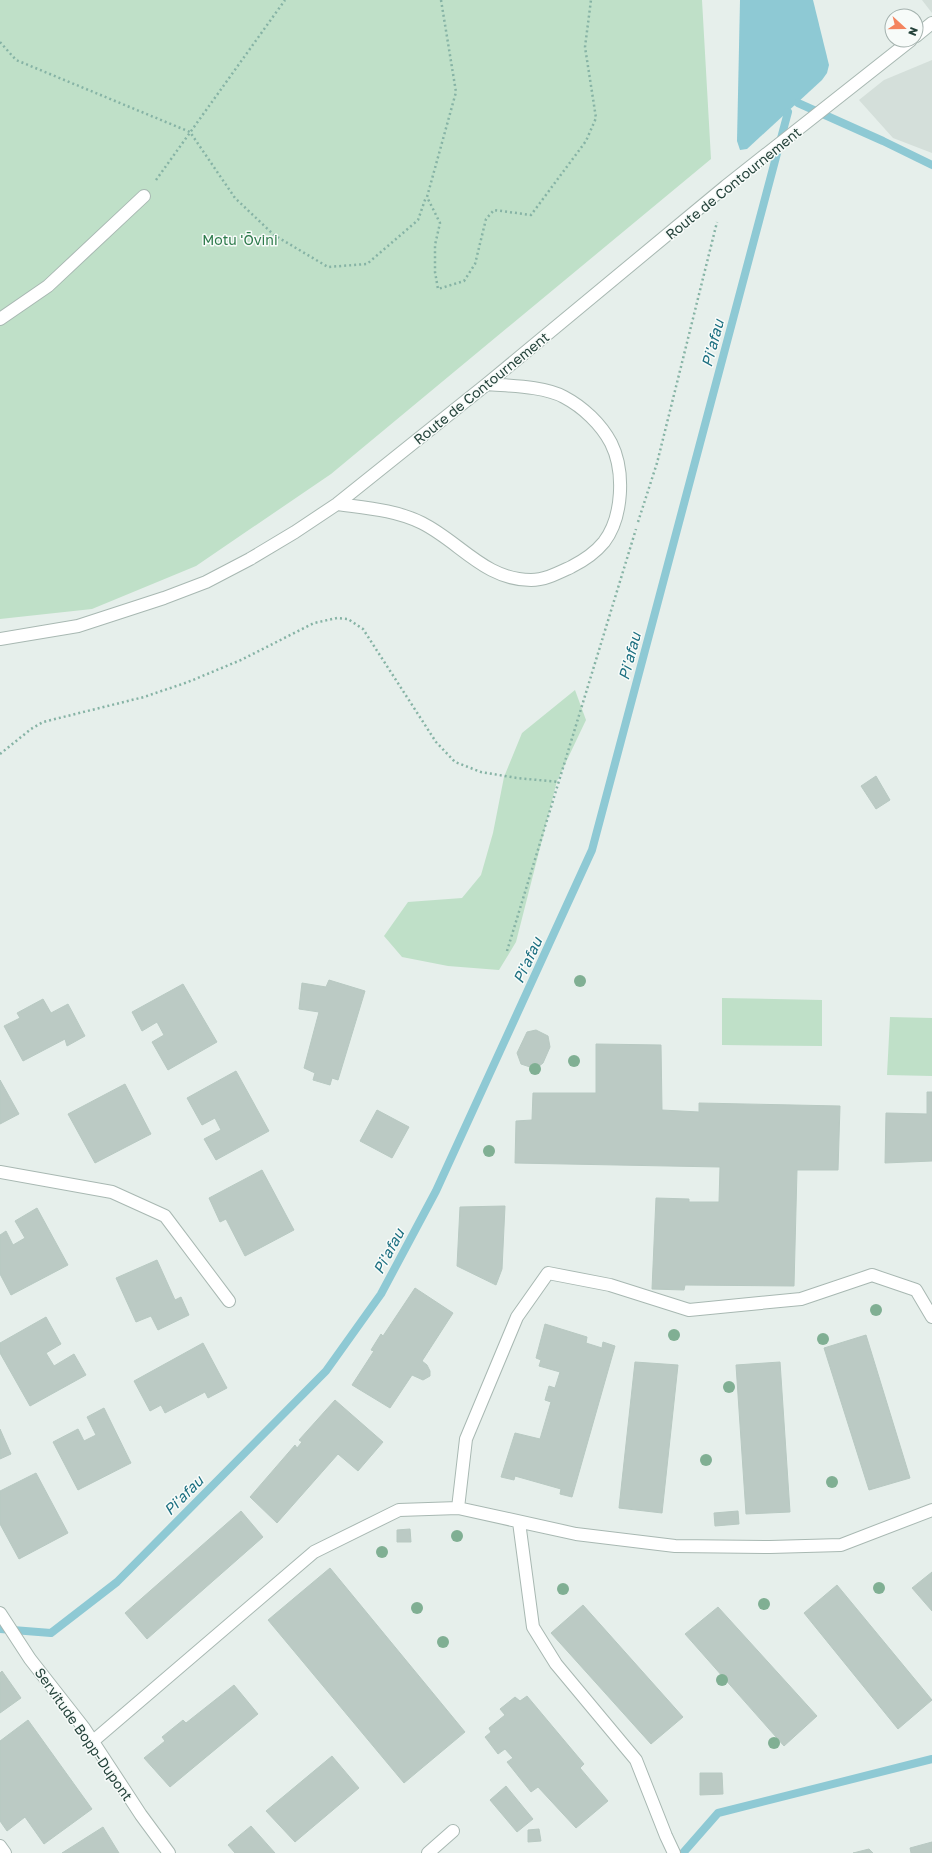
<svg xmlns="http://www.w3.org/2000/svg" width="932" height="1853" font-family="'Golos Text',sans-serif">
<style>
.built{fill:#d4dfda}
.green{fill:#bfe0c8}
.water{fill:#8ec9d4}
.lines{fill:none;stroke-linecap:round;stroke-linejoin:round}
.stream{stroke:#8ec9d4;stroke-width:8}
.building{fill:#bbcac4;stroke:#b8c9c2}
.minor-casing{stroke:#a8b8b2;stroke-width:14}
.path{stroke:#86b3a5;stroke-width:2.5;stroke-dasharray:2 3;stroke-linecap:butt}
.minor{stroke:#fff;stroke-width:12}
.tree{fill:#80af93}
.labels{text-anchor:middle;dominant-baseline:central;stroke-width:3;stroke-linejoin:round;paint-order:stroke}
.street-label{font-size:14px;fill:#24423a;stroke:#f7fbf9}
.park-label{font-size:14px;fill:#2d7a4b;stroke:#f7fbf9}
.water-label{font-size:15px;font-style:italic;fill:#1c6f80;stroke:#f7fbf9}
</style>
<rect width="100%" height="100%" fill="#e6efeb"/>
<!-- built -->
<path class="built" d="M 922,0 L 932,0 L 932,13 Z
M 932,60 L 932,153 L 893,138 L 859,100 L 884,80 Z"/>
<!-- green -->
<path class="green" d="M 0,0 L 702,0 L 711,159 L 331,474 L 196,566 L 92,609 L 0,619 Z
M 575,690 L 586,720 L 557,781 L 516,942 L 499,970 L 448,966 L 402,957 L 384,936 L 408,902 L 462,898 L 481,875 L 493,833 L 504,777 L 522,733 Z
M 722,998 L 822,1000 L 822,1046 L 722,1045 Z
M 890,1017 L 932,1018 L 932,1076 L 887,1075 Z"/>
<!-- water -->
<path class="water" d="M 740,0 L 813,0 L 829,65 L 827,73 L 822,80 L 747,149 L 740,150 L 737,141 Z"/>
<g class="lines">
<!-- stream -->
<path class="stream" d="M 798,103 L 883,141 L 932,165
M 0,1629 L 51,1633 L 117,1582 L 326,1371 L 381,1294 L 436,1191 L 592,850 L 788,112
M 683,1853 L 718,1813 L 932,1759"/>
</g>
<!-- building -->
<path class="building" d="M 876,776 L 890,800 L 876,809 L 861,786 Z
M 329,980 L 365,991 L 338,1080 L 332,1078 L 330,1085 L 313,1080 L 315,1073 L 304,1068 L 319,1012 L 299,1009 L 302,983 L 326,987 Z
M 183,984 L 217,1042 L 168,1070 L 152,1042 L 164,1035 L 157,1022 L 142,1031 L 132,1012 Z
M 43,999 L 51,1013 L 68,1004 L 85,1036 L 67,1046 L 65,1039 L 23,1061 L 4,1026 L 20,1018 L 17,1013 Z
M 536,1030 L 548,1036 L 550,1047 L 543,1063 L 538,1067 L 530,1067 L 521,1064 L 517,1053 L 527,1032 Z
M 596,1044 L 661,1045 L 662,1110 L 699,1112 L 699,1103 L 840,1106 L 838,1170 L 797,1170 L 794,1286 L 685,1285 L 684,1290 L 652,1289 L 656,1198 L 689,1199 L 689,1202 L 719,1202 L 720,1167 L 515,1163 L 516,1121 L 532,1120 L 533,1093 L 596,1093 Z
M 236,1071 L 269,1131 L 216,1160 L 204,1139 L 221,1130 L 215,1118 L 202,1125 L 187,1098 Z
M 0,1080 L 19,1114 L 0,1124 Z
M 125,1084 L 151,1134 L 95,1163 L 68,1114 Z
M 927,1092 L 932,1092 L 932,1161 L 885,1163 L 886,1113 L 927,1114 Z
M 377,1110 L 409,1127 L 392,1158 L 360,1141 Z
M 262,1170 L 294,1230 L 245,1256 L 226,1219 L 220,1222 L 209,1198 Z
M 505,1206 L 502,1269 L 496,1285 L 457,1266 L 460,1207 Z
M 37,1208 L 68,1265 L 11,1295 L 0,1274 L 0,1235 L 6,1231 L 13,1245 L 25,1238 L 15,1221 Z
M 157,1260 L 175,1300 L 181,1297 L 189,1315 L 158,1330 L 151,1316 L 136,1322 L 116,1278 Z
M 415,1288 L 453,1313 L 422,1361 L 427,1365 L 430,1371 L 430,1376 L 423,1380 L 412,1375 L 390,1408 L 352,1385 L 374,1351 L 371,1350 L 381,1334 L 383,1336 Z
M 46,1317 L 61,1344 L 46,1353 L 54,1366 L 74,1354 L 86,1375 L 30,1406 L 0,1353 L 0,1343 Z
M 545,1324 L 587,1337 L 586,1343 L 602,1348 L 603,1342 L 615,1346 L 572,1497 L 560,1494 L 561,1489 L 515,1476 L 514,1480 L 501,1477 L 515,1433 L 540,1439 L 551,1402 L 545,1400 L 549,1386 L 555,1388 L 560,1372 L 539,1366 L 541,1360 L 536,1358 Z
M 866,1335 L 910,1478 L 869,1490 L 824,1348 Z
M 203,1343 L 227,1388 L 208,1398 L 205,1392 L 165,1413 L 161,1405 L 150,1411 L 134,1381 Z
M 635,1362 L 678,1365 L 662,1513 L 619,1508 Z
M 780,1362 L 790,1512 L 746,1514 L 736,1365 Z
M 335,1400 L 383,1442 L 358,1471 L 338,1454 L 277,1523 L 250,1497 L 295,1445 L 297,1448 L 302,1442 L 299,1440 Z
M 104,1408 L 131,1463 L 78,1490 L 53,1442 L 78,1429 L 84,1441 L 96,1435 L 87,1417 Z
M 0,1429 L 11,1454 L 0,1459 Z
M 36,1473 L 68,1533 L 19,1559 L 0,1524 L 0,1491 Z
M 241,1511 L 263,1537 L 147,1639 L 125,1613 Z
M 738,1511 L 739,1524 L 715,1526 L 714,1513 Z
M 410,1529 L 411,1542 L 397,1542 L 397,1530 Z
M 330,1568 L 465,1732 L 404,1783 L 268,1620 Z
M 932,1572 L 932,1611 L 912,1588 Z
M 837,1585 L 932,1700 L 898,1729 L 804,1613 Z
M 583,1605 L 683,1717 L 651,1744 L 551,1633 Z
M 718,1607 L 817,1716 L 784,1746 L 685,1634 Z
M 2,1671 L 21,1698 L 0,1713 L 0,1673 Z
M 234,1685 L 258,1714 L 170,1787 L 144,1758 L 165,1741 L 162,1737 L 183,1720 L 186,1723 Z
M 527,1696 L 584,1764 L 580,1768 L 608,1801 L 576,1828 L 538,1787 L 531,1792 L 507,1762 L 513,1758 L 505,1749 L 498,1754 L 485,1737 L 491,1732 L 489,1728 L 505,1715 L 500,1709 L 515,1697 L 520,1701 Z
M 28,1720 L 92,1809 L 44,1844 L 25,1817 L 7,1831 L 0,1821 L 0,1741 Z
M 332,1756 L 359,1788 L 295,1842 L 266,1811 Z
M 700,1773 L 722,1773 L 723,1794 L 700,1795 Z
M 506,1786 L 533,1819 L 517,1832 L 490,1800 Z
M 251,1826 L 275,1853 L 235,1853 L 228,1845 Z
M 103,1827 L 119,1853 L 62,1853 Z
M 539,1829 L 541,1841 L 528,1842 L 528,1830 Z
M 932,1842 L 932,1853 L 911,1853 L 910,1848 Z
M 869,1849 L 873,1853 L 853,1853 Z"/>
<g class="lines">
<defs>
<path id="minor" d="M 916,36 L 932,23
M 0,319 L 48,286 L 144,196
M 337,504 C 366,508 396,510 422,523 C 460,542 485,580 531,580 C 545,580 558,573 571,567 C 583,561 595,553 604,542 C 623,517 625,471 611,443 C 601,424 583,407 564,397 C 544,386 509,386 487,384
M 0,639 L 78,626 L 164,598 L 206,582 L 250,559 L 295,532 L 337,504 L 487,384 L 726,186 L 911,40
M 0,1172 L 112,1192 L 165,1216 L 229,1301
M 458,1508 L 466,1439 L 517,1317 L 548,1273 L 610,1285 L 689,1310 L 801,1299 L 872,1275 L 916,1290 L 932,1317
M 519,1522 L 533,1627 L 556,1664 L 636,1760 L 666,1836 L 674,1853
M 0,1613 L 30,1659 L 84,1728 L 141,1815 L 169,1853
M 92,1742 L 314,1552 L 399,1510 L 458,1508 L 576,1534 L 675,1546 L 770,1547 L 841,1545 L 932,1510
M 0,1846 L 5,1853
M 428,1853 L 453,1831"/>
</defs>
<!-- minor casing -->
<use href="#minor" class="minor-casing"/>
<!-- path -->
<path class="path" d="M 441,0 L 456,92 L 427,197 L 440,223 L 435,245 L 435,272 L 438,289 L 464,281 L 475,264 L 486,219 L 494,210 L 531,215 L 586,141 L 596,118 L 585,47 L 591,0
M 0,42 L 16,60 L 190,132 L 235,198 L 274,235 L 328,267 L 367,264 L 418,220 L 426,197
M 156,180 L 285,0
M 638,522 L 657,463 L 717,222
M 0,754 L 31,729 L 43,722 L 144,697 L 188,682 L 241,660 L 314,623 L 337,618 L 348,619 L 363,629 L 436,742 L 455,762 L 481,772 L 517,778 L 559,782
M 507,951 L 636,529"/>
<!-- minor -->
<use href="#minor" class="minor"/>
</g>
<!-- trees -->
<g class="tree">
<circle cx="580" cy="981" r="6"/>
<circle cx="574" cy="1061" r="6"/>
<circle cx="535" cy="1069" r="6"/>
<circle cx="489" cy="1151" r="6"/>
<circle cx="876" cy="1310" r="6"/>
<circle cx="674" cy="1335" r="6"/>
<circle cx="823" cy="1339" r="6"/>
<circle cx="729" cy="1387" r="6"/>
<circle cx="706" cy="1460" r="6"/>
<circle cx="832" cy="1482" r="6"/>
<circle cx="457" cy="1536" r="6"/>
<circle cx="382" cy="1552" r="6"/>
<circle cx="879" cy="1588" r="6"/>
<circle cx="563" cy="1589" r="6"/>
<circle cx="764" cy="1604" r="6"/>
<circle cx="417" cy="1608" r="6"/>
<circle cx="443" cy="1642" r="6"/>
<circle cx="722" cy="1680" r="6"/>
<circle cx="774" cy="1743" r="6"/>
</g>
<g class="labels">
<!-- street labels -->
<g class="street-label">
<text transform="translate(733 183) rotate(-39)">Route de Contournement</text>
<text transform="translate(481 388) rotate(-39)">Route de Contournement</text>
<text transform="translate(84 1734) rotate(55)">Servitude Bopp-Dupont</text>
</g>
<!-- park labels -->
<g class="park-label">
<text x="240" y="239">Motu 'Ōvini</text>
</g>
<!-- water labels -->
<g class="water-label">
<text transform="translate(712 343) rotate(-75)">Pi'afau</text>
<text transform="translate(629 656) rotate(-75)">Pi'afau</text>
<text transform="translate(527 960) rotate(-65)">Pi'afau</text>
<text transform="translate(388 1251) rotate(-62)">Pi'afau</text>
<text transform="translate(183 1495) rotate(-45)">Pi'afau</text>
</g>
</g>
<!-- north arrow -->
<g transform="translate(904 28) rotate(111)"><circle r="19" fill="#f7fbf9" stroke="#a3b1ad"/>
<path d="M0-3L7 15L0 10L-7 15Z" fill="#f4845f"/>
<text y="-6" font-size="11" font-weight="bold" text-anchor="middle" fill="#24423a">N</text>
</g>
</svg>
